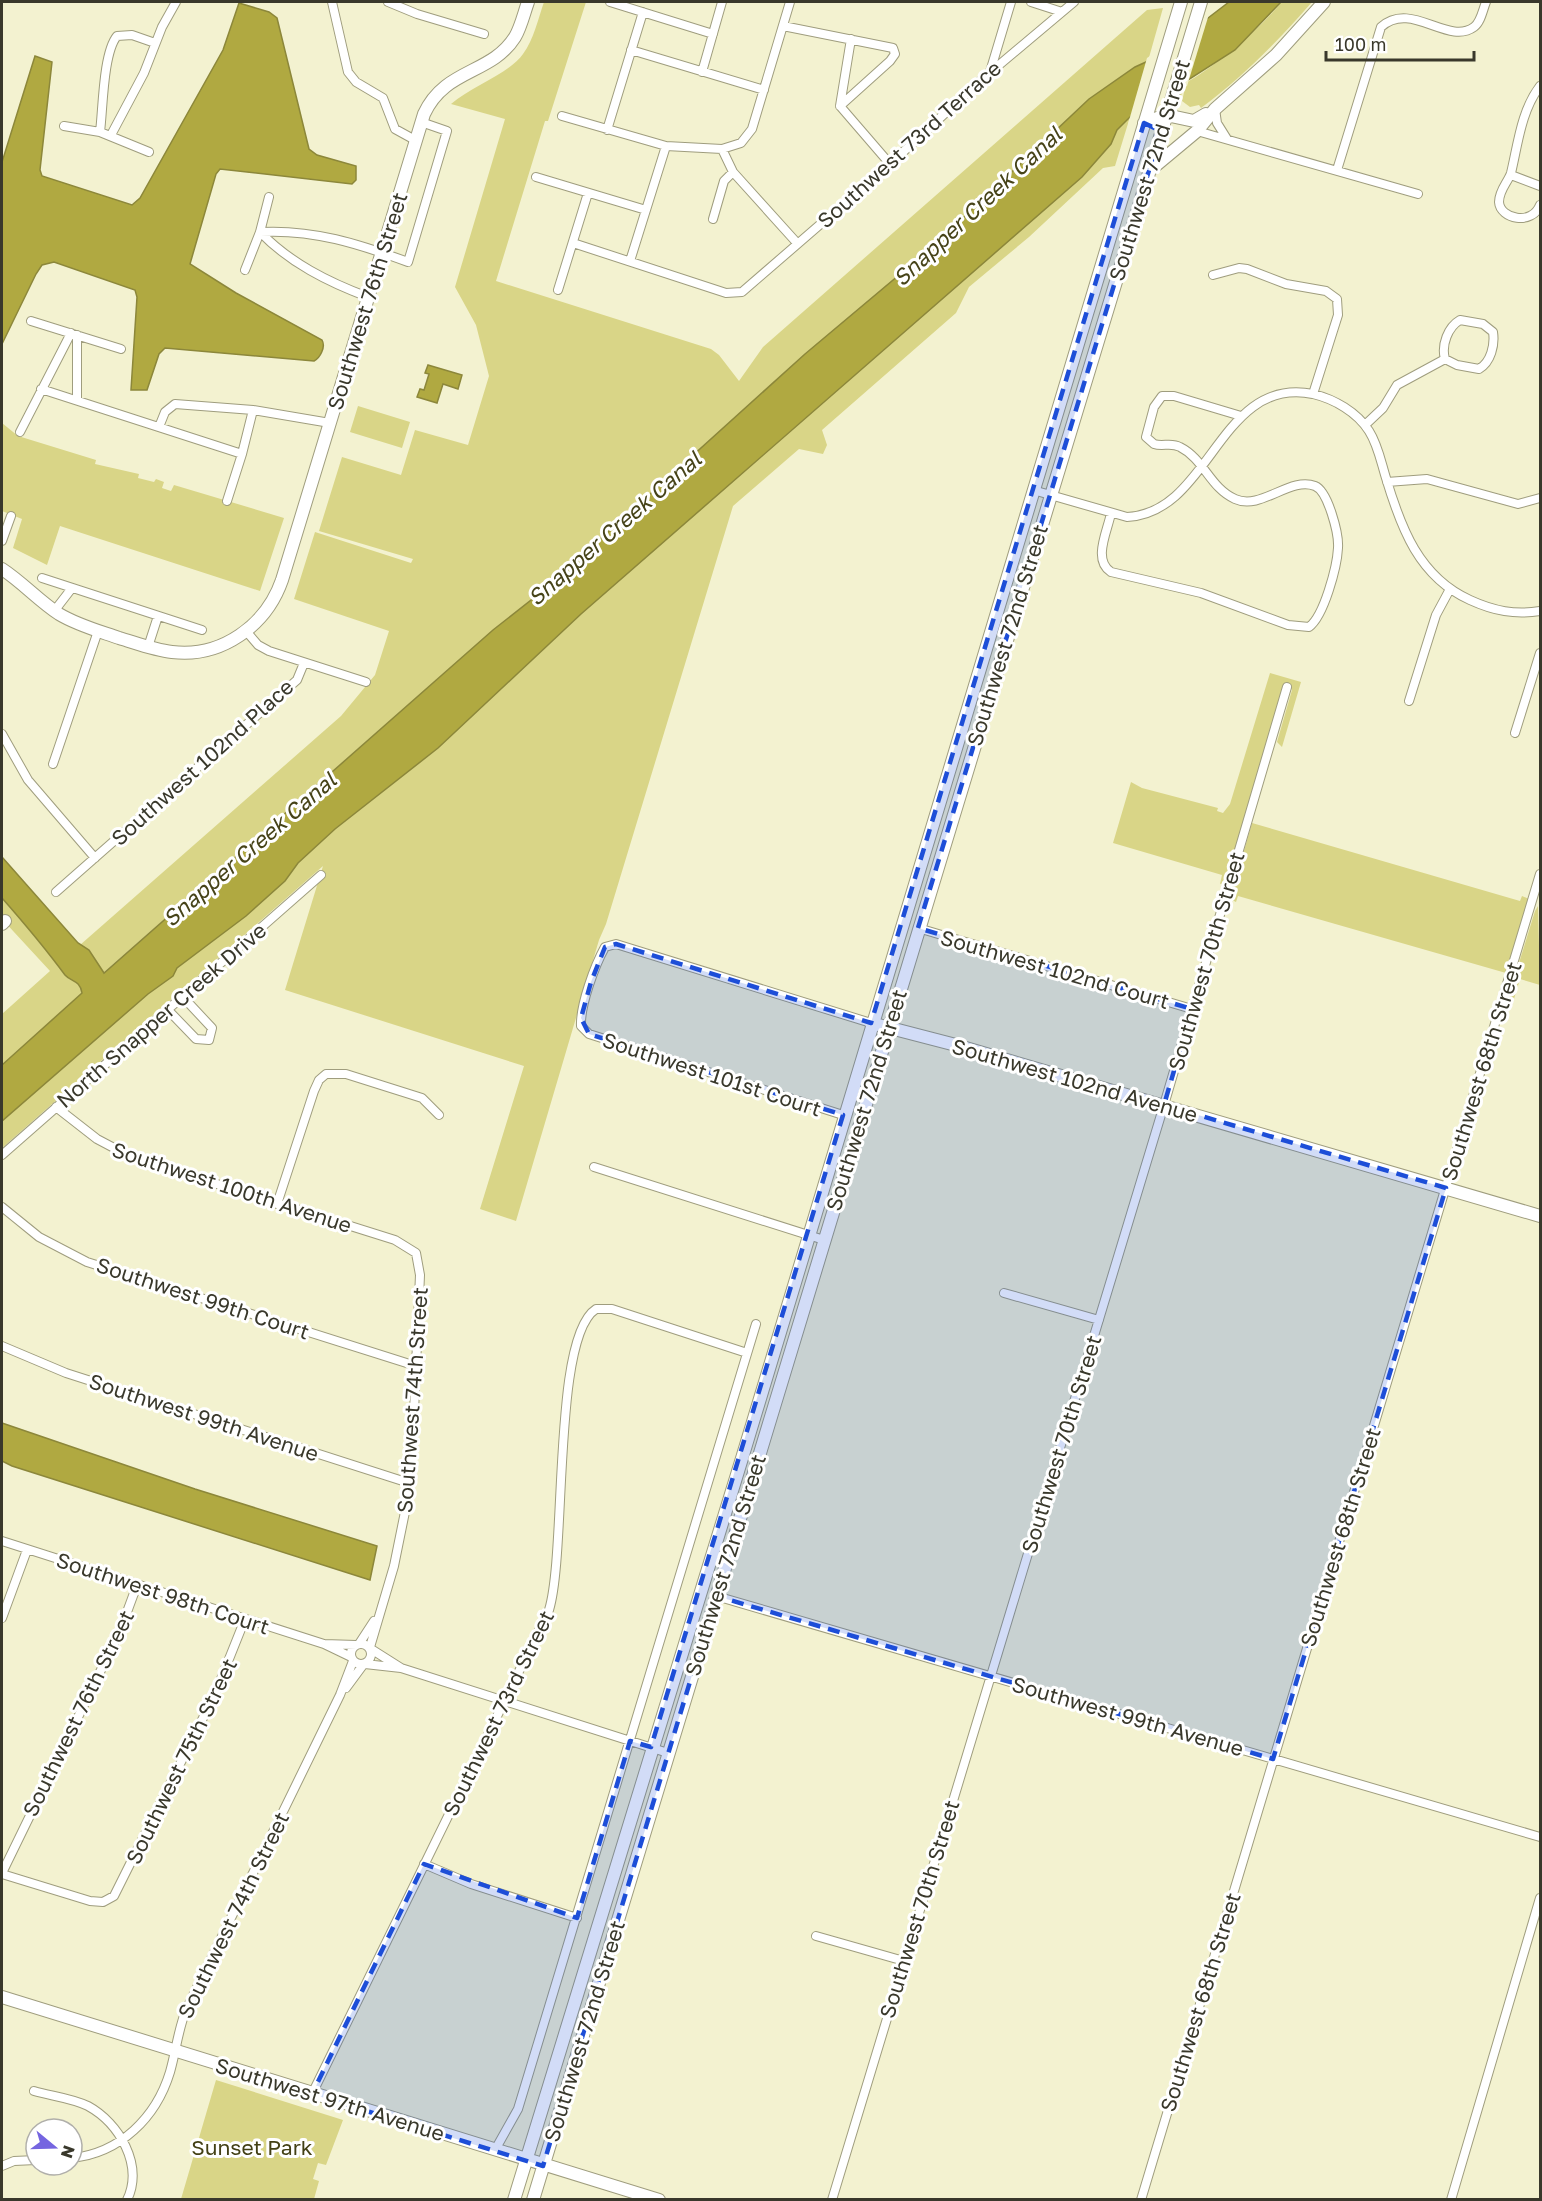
<svg xmlns="http://www.w3.org/2000/svg" width="1542" height="2201" font-family="'Golos Text',sans-serif">
<style>
.green{fill:#d9d587}
.water{fill:#b0a941;stroke:#8c873a;stroke-width:1.5}
.pier{fill:#f3f2d0}
.lines{fill:none;stroke-linecap:round;stroke-linejoin:round}
.street-casing{stroke:#9f9d7e;stroke-width:10}
.secondary-casing{stroke:#9f9d7e;stroke-width:14}
.street{stroke:#fff;stroke-width:8}
.secondary{stroke:#fff;stroke-width:12}
.marked{fill:#1d4ed8;fill-opacity:0.2;stroke:#1d4ed8;stroke-width:4.5;stroke-dasharray:12 8;stroke-linejoin:round}
.labels{text-anchor:middle;dominant-baseline:central;stroke-width:6;stroke-linejoin:round;paint-order:stroke}
.street-label{font-size:21px;fill:#39382b;stroke:#fff}
.park-label{font-size:21px;fill:#434015;stroke:#fff}
.water-label{font-size:22px;font-style:italic;fill:#464318;stroke:#fff}
</style>
<rect width="100%" height="100%" fill="#f3f2d0"/>
<!-- green -->
<path class="green" d="M 544,2 L 586,2 L 548,121 L 545,121 L 496,281 L 711,349 L 719,355 L 739,381 L 763,347 L 1147,10 L 1163,8 L 1148,61 L 1126,73 L 1089,99 L 930,249 L 805,354 L 545,589 L 493,630 L 103,973 L 91,953 L 80,945 L 341,716 L 375,675 L 389,631 L 294,599 L 315,532 L 411,563 L 413,559 L 319,531 L 342,457 L 401,475 L 415,430 L 468,445 L 489,376 L 476,325 L 455,287 L 505,119 L 451,104 C 472,86 510,73 523,54 C 534,39 538,19 544,2 Z
M 1208,2 L 1185,83 C 1210,71 1266,24 1281,2 L 1312,2 C 1278,41 1243,77 1201,108 L 1199,105 L 1190,107 L 1182,101 L 1186,84 L 1178,103 L 1177,96 Z
M 1130,117 L 1115,166 L 1103,168 L 1029,237 L 969,287 L 956,313 L 822,430 L 827,445 L 823,454 L 799,449 L 733,506 L 606,924 L 599,940 L 516,1221 L 480,1209 L 524,1066 L 285,990 L 323,866 L 2,1148 L 2,1121 L 148,994 L 169,979 L 177,968 L 246,916 L 285,881 L 298,863 L 335,829 L 438,748 L 581,614 L 1082,177 L 1111,144 L 1117,130 Z
M 358,406 L 410,422 L 402,448 L 350,432 Z
M 2,423 L 18,436 L 96,460 L 95,464 L 139,474 L 138,478 L 154,482 L 156,479 L 164,482 L 162,488 L 171,491 L 174,485 L 284,518 L 260,591 L 60,526 L 47,565 L 13,548 L 22,519 L 2,511 Z
M 1270,673 L 1301,682 L 1282,747 L 1277,742 L 1292,690 L 1290,687 L 1225,883 L 1220,884 L 1222,875 L 1113,843 L 1131,782 L 1142,788 L 1218,808 L 1217,811 L 1223,813 L 1230,804 Z
M 1252,823 L 1520,901 L 1522,896 L 1529,899 L 1506,973 L 1238,896 L 1236,902 L 1230,899 Z
M 2,898 C 24,923 45,948 65,975 C 70,982 80,980 82,993 L 2,1065 L 2,1014 L 50,971 L 2,919 Z
M 1538,906 L 1540,985 L 1520,979 L 1511,1009 L 1506,1005 L 1535,911 Z
M 216,2080 L 343,2120 L 326,2165 L 318,2163 L 313,2179 L 319,2181 L 314,2199 L 181,2199 Z"/>
<!-- water -->
<path class="water" d="M 1229,2 L 1281,2 L 1235,50 L 1130,117 L 1117,130 L 1111,144 L 1082,177 L 581,614 L 438,748 L 335,829 L 298,863 L 285,881 L 246,916 L 177,968 L 173,976 L 148,994 L 2,1121 L 2,1065 L 82,993 C 80,980 71,982 65,975 C 45,948 24,923 2,898 L 2,857 L 78,943 L 89,950 L 104,973 L 493,630 L 545,589 L 805,354 L 930,249 L 1089,99 L 1135,67 L 1157,57 Z
M 239,3 L 269,12 L 277,18 L 309,149 L 317,155 L 356,166 L 356,180 L 352,184 L 220,169 L 216,174 L 190,264 L 236,293 L 322,340 C 326,347 320,358 314,361 L 165,348 L 159,354 L 147,390 L 131,390 L 137,297 L 135,290 L 54,262 L 42,265 L 36,274 L 2,344 L 2,162 L 35,56 L 52,62 L 40,170 L 42,176 L 132,205 L 140,198 L 223,50 Z
M 428,365 L 462,375 L 458,389 L 443,384 L 437,403 L 417,397 L 420,389 L 424,390 L 429,374 L 425,373 Z
M 2,1423 L 195,1489 L 377,1546 L 370,1580 L 12,1466 L 2,1461 Z"/>
<!-- pier -->
<path class="pier" d="M 1209,14 L 1187,86 L 1128,124 L 1147,58 Z"/>
<g class="lines">
<defs>
<path id="street" d="M 332,2 L 348,72 L 356,82 L 383,98 L 395,129 L 415,140
M 388,2 L 417,14 L 484,34
M 610,2 L 713,34
M 1031,2 L 1062,12
M 783,26 L 893,48 L 895,54 L 890,61 L 840,106 L 890,164
M 631,50 L 764,90
M 702,72 L 722,2
M 990,72 L 1011,2
M 1540,86 C 1521,111 1518,144 1511,173 C 1508,182 1499,190 1499,202 C 1500,219 1532,226 1540,205
M 840,106 L 851,39
M 1215,109 L 1217,123 L 1227,139
M 562,116 L 666,146 L 722,149 L 733,172 L 797,243
M 64,126 L 100,132 L 149,152
M 607,130 L 643,12
M 1197,131 L 1418,194
M 100,132 C 103,109 103,53 117,36 L 132,35 L 155,43
M 111,135 L 144,73 L 162,27 L 176,2
M 722,149 L 741,143 L 752,129 L 790,2
M 1337,170 L 1381,27 C 1411,0 1448,46 1474,27 C 1481,22 1483,9 1486,2
M 1511,175 L 1540,186
M 536,177 L 646,210
M 713,219 L 724,181 L 733,172
M 260,232 C 313,229 359,244 408,262 L 447,131 L 421,122
M 260,232 C 290,263 328,282 368,297
M 573,243 L 726,293 L 742,292 L 890,164 L 980,81 L 1074,2
M 630,261 L 666,146
M 245,270 L 260,232 L 269,197
M 1213,275 L 1239,268 L 1247,269 L 1286,284 L 1326,291 L 1337,299 L 1338,315 L 1313,394
M 558,290 L 588,193
M 1460,320 L 1483,324 L 1493,332 C 1495,345 1491,362 1479,369 L 1457,365 L 1445,359 C 1441,345 1448,327 1460,320 Z
M 31,321 L 121,349
M 41,389 L 242,454 L 253,410 L 330,423
M 77,400 L 77,335
M 1365,425 L 1383,408 L 1397,385 L 1445,359
M 159,427 L 165,412 L 175,404 L 253,410
M 20,432 L 71,333
M 1387,482 L 1427,479 L 1518,504 L 1540,498
M 1033,490 L 1127,517 C 1211,513 1219,375 1313,394 C 1334,399 1357,412 1369,431 C 1378,445 1381,462 1386,478 C 1401,528 1419,577 1470,600 C 1494,611 1515,615 1540,611
M 227,501 L 242,454
M 1111,513 C 1108,530 1092,560 1111,572 L 1201,593 L 1288,625 L 1309,627 C 1324,616 1337,567 1338,548 C 1339,534 1328,491 1315,486 C 1290,476 1261,511 1235,499 C 1210,488 1204,459 1180,447 C 1171,442 1163,447 1154,444 L 1146,437 L 1154,407 L 1162,396 L 1174,396 L 1241,416
M 2,541 L 11,516
M 42,578 L 202,630
M 55,610 L 72,588
M 246,631 L 258,645 L 269,651 L 366,682
M 148,647 L 158,616
M 1409,701 L 1436,615 L 1450,589
M 1515,733 L 1540,653
M 2,734 L 28,780 L 95,858
M 53,764 L 98,631
M 56,892 L 297,680 L 304,663
M 918,928 L 1192,1009
M 168,1010 L 196,1039 L 209,1040 L 212,1028 L 183,997
M 56,1107 L 97,1139 L 131,1157 L 395,1240 L 416,1253 L 420,1275 L 414,1412 L 407,1502 L 394,1566 L 370,1647
M 843,1115 L 589,1034 L 581,1026 C 580,1005 595,965 605,947 L 616,944 L 871,1023
M 2,1155 L 321,875
M 594,1167 L 824,1240
M 277,1204 L 314,1091 L 319,1080 L 326,1074 L 346,1074 L 422,1098 L 439,1115
M 2,1207 L 39,1237 L 87,1262 L 416,1366
M 1004,1293 L 1099,1320
M 2,1346 L 66,1373 L 409,1483
M 2,1541 L 324,1644 L 356,1645
M 716,1596 L 1540,1837
M 2,1618 L 27,1550
M351 1654a10 10 0 1 1 20 0a10 10 0 1 1-20 0Z
M 324,1644 L 351,1657
M 359,1644 L 374,1621
M 371,1649 L 401,1668
M 365,1664 L 401,1668 L 668,1753
M 346,1688 L 363,1665
M 424,1864 L 471,1884 L 577,1918
M 2,1873 L 120,1631 L 137,1585
M 2,1874 L 90,1901 L 103,1902 L 114,1896 L 215,1694 L 245,1619
M 816,1936 L 904,1961
M 34,2091 C 51,2096 72,2098 88,2106 C 119,2123 144,2165 127,2200
M 312,2094 L 549,1610 C 567,1551 552,1337 596,1309 L 612,1309 L 747,1353
M 495,2150 L 518,2109 L 756,1324
M 72,2158 C 120,2153 156,2118 170,2072 C 176,2051 178,2030 186,2010 L 340,1695 L 353,1661
M 2,2166 L 14,2161 L 36,2160
M 832,2200 L 1164,1105 L 1287,687
M 1141,2200 L 1540,874
M 1451,2200 L 1540,1898"/>
<path id="secondary" d="M 1144,123 L 1166,115 L 1194,121 L 1206,114
M 1149,171 L 1197,131 L 1215,109 L 1276,55 L 1324,2
M 2,569 C 22,582 39,601 59,614 C 77,625 99,631 119,638 C 136,643 154,650 172,652 C 221,658 266,626 282,580 L 424,114 C 445,68 491,75 515,37 C 521,27 524,13 528,2
M 2,924 L 5,921
M 871,1023 L 952,1044 L 1540,1216
M 2,1997 L 659,2200
M 514,2200 L 743,1455 L 1181,2
M 533,2200 L 1201,2"/>
</defs>
<!-- street casing -->
<use href="#street" class="street-casing"/>
<!-- secondary casing -->
<use href="#secondary" class="secondary-casing"/>
<!-- street -->
<use href="#street" class="street"/>
<!-- secondary -->
<use href="#secondary" class="secondary"/>
</g>
<!-- marked area -->
<path class="marked" d="M 1144,123 L 1161,131 L 918,928 L 1192,1009 L 1164,1105 L 1446,1188 L 1273,1759 L 716,1596 L 543,2166 L 312,2094 L 424,1864 L 577,1918 L 630,1741 L 651,1747 L 843,1115 L 589,1034 L 581,1018 L 591,982 L 605,947 L 616,944 L 871,1023 Z"/>
<g class="labels">
<!-- street labels -->
<g class="street-label">
<text transform="translate(909 144) rotate(-42)">Southwest 73rd Terrace</text>
<text transform="translate(1149 170) rotate(-73)">Southwest 72nd Street</text>
<text transform="translate(367 301) rotate(-73)">Southwest 76th Street</text>
<text transform="translate(1007 635) rotate(-73)">Southwest 72nd Street</text>
<text transform="translate(202 762) rotate(-42)">Southwest 102nd Place</text>
<text transform="translate(1206 961) rotate(-74)">Southwest 70th Street</text>
<text transform="translate(1055 969) rotate(16)">Southwest 102nd Court</text>
<text transform="translate(161 1015) rotate(-41)">North Snapper Creek Drive</text>
<text transform="translate(1481 1071) rotate(-73)">Southwest 68th Street</text>
<text transform="translate(712 1074) rotate(18)">Southwest 101st Court</text>
<text transform="translate(1075 1080) rotate(16)">Southwest 102nd Avenue</text>
<text transform="translate(866 1100) rotate(-73)">Southwest 72nd Street</text>
<text transform="translate(232 1187) rotate(18)">Southwest 100th Avenue</text>
<text transform="translate(203 1298) rotate(18)">Southwest 99th Court</text>
<text transform="translate(412 1400) rotate(-86)">Southwest 74th Street</text>
<text transform="translate(204 1417) rotate(18)">Southwest 99th Avenue</text>
<text transform="translate(1061 1444) rotate(-73)">Southwest 70th Street</text>
<text transform="translate(1340 1537) rotate(-73)">Southwest 68th Street</text>
<text transform="translate(725 1565) rotate(-73)">Southwest 72nd Street</text>
<text transform="translate(163 1593) rotate(18)">Southwest 98th Court</text>
<text transform="translate(78 1713) rotate(-64)">Southwest 76th Street</text>
<text transform="translate(498 1713) rotate(-64)">Southwest 73rd Street</text>
<text transform="translate(1128 1716) rotate(16)">Southwest 99th Avenue</text>
<text transform="translate(181 1761) rotate(-64)">Southwest 75th Street</text>
<text transform="translate(919 1909) rotate(-73)">Southwest 70th Street</text>
<text transform="translate(233 1915) rotate(-64)">Southwest 74th Street</text>
<text transform="translate(1200 2002) rotate(-73)">Southwest 68th Street</text>
<text transform="translate(584 2031) rotate(-73)">Southwest 72nd Street</text>
<text transform="translate(330 2099) rotate(17)">Southwest 97th Avenue</text>
</g>
<!-- park labels -->
<g class="park-label">
<text x="252" y="2147">Sunset Park</text>
</g>
<!-- water labels -->
<g class="water-label">
<text transform="translate(977 206) rotate(-43)">Snapper Creek Canal</text>
<text transform="translate(614 528) rotate(-41)">Snapper Creek Canal</text>
<text transform="translate(249 849) rotate(-41)">Snapper Creek Canal</text>
</g>
</g>
<!-- border -->
<rect width="1542" height="2201" fill="none" stroke="#39382b" stroke-width="6"/>
<!-- north arrow -->
<g transform="translate(54 2147) rotate(109)"><circle r="28" fill="#ffffff" stroke="#b0afaa" stroke-width="1.5"/>
<path d="M0-4.5L10 22L0 15L-10 22Z" fill="#7565e0"/>
<text y="-9" font-size="16" font-weight="bold" text-anchor="middle" fill="#39382b">N</text>
</g>
<!-- scale -->
<path d="M1326 51v9h148v-9" fill="none" stroke="#39382b" stroke-width="3"/>
<text x="1335" y="51" font-size="18" fill="#39382b" stroke="#ffffff" stroke-width="4.5" paint-order="stroke">100 m</text>
</svg>
